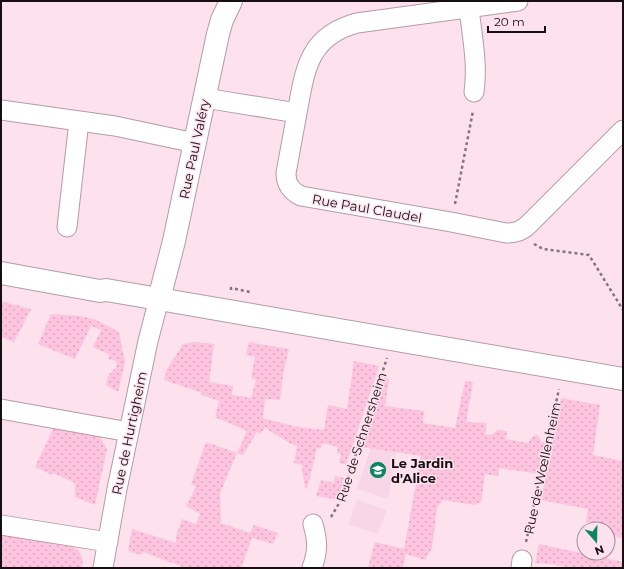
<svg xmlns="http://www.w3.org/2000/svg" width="624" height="569" font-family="Montserrat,sans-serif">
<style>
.built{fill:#f9d6e7}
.grass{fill:url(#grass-dots)}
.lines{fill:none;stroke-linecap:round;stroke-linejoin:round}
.minor-casing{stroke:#b49ba6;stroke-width:21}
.tertiary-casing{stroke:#b49ba6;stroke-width:24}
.secondary-casing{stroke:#b49ba6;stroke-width:24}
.path{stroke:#86747c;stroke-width:2.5;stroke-dasharray:3 3;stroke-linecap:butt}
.minor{stroke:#fff;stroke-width:19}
.tertiary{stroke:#fff;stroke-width:22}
.secondary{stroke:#fff;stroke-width:22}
.labels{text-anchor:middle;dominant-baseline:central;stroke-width:3;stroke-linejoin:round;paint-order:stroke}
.street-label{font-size:13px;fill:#170e12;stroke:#fde2ee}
.poi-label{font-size:13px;font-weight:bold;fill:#170e12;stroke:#fde2ee;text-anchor:start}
</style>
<defs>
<pattern id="grass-dots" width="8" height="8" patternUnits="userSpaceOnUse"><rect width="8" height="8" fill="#fec3df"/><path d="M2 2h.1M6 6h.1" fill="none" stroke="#d9a6be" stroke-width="1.8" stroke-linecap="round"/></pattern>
</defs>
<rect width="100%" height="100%" fill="#fde2ee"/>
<!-- built -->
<path class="built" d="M 371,447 L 397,451 L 388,499 L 357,489 Z
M 357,500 L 387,510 L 378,534 L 348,524 Z"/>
<!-- grass -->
<path class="grass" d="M 1,301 L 31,309 L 14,342 L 1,337 Z
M 51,314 L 79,316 L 94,319 L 119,332 L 125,362 L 118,392 L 106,385 C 107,382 107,377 109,375 C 113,369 118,369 116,361 L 108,359 L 110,355 L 93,347 L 101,330 L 91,326 L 75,359 L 38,344 Z
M 195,342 L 214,344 L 209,382 L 233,386 L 232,395 L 251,398 L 256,380 L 251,378 L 255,357 L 246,355 L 249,342 L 289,349 L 283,374 L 280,400 L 265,399 L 263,418 L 293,426 L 324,430 L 328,405 L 347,409 L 354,361 L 379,366 L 346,465 L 339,463 L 341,454 L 337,453 L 338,447 L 322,443 L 321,449 L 317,448 L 307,489 L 305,488 L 302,470 L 303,465 L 294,463 L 297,446 L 291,444 L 265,428 L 260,434 L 257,432 L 243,455 L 237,453 L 220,493 L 221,523 L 250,533 L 254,525 L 278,533 L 273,544 L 252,538 L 241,568 L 186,568 L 143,552 L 141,555 L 128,551 L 132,529 L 176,543 L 176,536 L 182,519 L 196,524 L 200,514 L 186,506 L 196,487 L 191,484 L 206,442 L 237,453 L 247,431 L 215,417 L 219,401 L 202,395 L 202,393 L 164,380 L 167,369 L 183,344 Z
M 384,378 L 389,379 L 385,406 L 424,411 L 423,423 L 455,428 L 465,381 L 473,382 L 466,422 L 487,423 L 485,434 L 491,435 L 498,430 L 507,431 L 506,439 L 528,443 C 531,439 532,435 538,435 L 541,442 L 546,443 L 539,474 L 499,468 L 498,476 L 485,474 L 481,502 L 474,505 L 443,500 L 437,508 L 432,548 L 425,560 L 406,554 L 403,568 L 368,568 L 375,542 L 404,549 L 421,456 L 362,447 Z
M 561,398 L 600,405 L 593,455 L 623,461 L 623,538 L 608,535 L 608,529 L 591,528 L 592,523 L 586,522 L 588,509 L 541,500 Z
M 54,427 L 98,434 L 107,449 L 95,505 L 75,497 L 75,483 L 53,473 L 52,475 L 35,467 Z
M 335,476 L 344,478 L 339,497 L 333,499 L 316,496 L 321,480 L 334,483 Z
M 3,534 L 72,546 C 81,551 84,558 82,568 L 1,568 L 1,537 Z
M 539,544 L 623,562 L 623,568 L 566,568 L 566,567 L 550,564 L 535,563 Z"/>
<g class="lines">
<defs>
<path id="minor" d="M 469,8 C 472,36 478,64 474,92
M 205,98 L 297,113 C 305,70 308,36 357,23 L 518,1
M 1,110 L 115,126 L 195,143
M 297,113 L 286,173 C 286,185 291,191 301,196 L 451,222 L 506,233 C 516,233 522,231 529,224 L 623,130
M 67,227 L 79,121
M 1,409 L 129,432
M 1,525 L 108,542
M 103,568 L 117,489 L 148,341 L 159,299
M 312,568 C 318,551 318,542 313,524
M 521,568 L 522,560"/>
<path id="tertiary" d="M 159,299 L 174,241 L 218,34 L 222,20 L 231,1"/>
<path id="secondary" d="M 1,273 L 100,291 L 106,290 L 159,299 L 623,379"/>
</defs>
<!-- minor casing -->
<use href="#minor" class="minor-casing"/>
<!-- tertiary casing -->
<use href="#tertiary" class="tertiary-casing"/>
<!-- secondary casing -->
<use href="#secondary" class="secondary-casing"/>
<!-- path -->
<path class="path" d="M 455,204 L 473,111
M 534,244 L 543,249 L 589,255 L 623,310
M 231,290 L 231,288 L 250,292
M 331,517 L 341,500 L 387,358
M 526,542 L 559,389"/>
<!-- minor -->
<use href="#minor" class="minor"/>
<!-- tertiary -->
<use href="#tertiary" class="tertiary"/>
<!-- secondary -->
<use href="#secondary" class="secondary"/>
</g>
<!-- icons -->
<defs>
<symbol id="school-disc" viewBox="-11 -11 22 22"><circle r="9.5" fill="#0d8565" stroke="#fde2ee"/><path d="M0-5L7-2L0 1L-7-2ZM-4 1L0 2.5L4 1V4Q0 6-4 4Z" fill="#fff"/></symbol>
</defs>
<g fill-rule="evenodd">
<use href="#school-disc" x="368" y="460" width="20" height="20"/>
</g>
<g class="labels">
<!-- street labels -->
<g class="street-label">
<text transform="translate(194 149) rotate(-78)">Rue Paul Valéry</text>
<text transform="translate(367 208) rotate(10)">Rue Paul Claudel</text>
<text transform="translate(129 433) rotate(-78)">Rue de Hurtigheim</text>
<text transform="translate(361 437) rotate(-72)">Rue de Schnersheim</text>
<text transform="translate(542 468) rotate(-78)">Rue de Wœllenheim</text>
</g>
<!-- poi labels -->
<g class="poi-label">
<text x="391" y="463">Le Jardin<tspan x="391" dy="15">d'Alice</tspan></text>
</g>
</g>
<!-- border -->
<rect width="624" height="569" fill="none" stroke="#170e12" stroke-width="4"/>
<!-- north arrow -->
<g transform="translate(596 541) rotate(160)"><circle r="19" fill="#fde2ee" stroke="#a18d96"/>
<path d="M0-3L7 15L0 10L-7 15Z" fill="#0d8565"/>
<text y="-6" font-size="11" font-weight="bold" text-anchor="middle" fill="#170e12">N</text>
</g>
<!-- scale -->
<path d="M488 26v6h57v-6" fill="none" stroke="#170e12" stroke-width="2"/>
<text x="494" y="26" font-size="12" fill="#170e12" stroke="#fde2ee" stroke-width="3" paint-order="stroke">20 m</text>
</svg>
